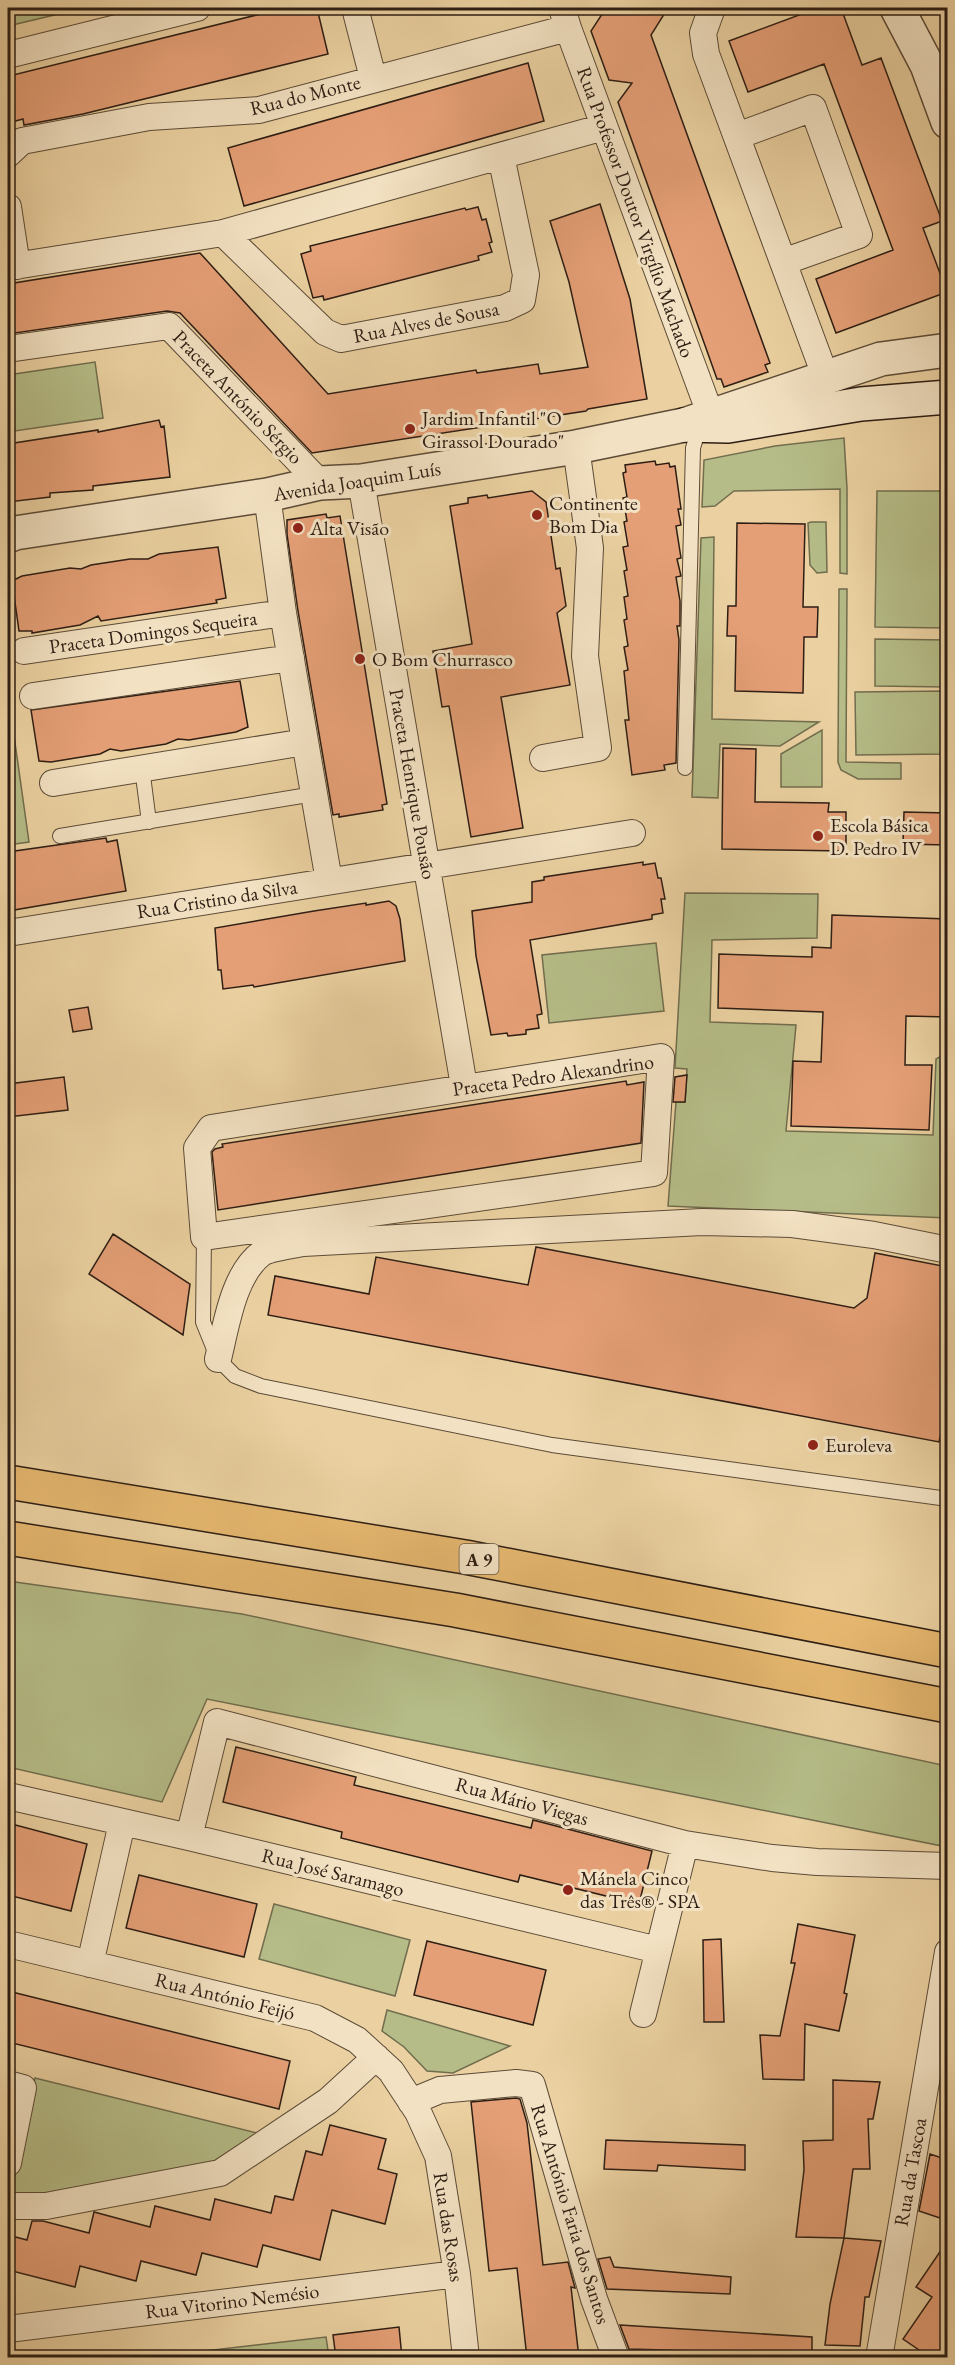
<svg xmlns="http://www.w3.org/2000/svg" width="955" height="2365" font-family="'EB Garamond',serif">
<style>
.green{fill:#b5bc87;stroke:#716d4e;stroke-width:1.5}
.building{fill:#e59f76;stroke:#2d1e14;stroke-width:1.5}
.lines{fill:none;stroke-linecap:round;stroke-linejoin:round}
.service-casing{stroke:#5c4b37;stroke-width:16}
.minor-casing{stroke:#5c4b37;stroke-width:28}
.tertiary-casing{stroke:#5c4b37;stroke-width:36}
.secondary-casing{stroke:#2d1e14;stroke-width:36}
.motorway-casing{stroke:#2d1e14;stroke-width:36}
.service{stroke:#f2e1c2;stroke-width:14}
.minor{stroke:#f2e1c2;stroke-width:26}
.tertiary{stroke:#f2e1c2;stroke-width:33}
.secondary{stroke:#f2e1c2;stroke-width:33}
.motorway{stroke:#e6b870;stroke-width:33}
.poi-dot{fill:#8f2418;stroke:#f2e1c2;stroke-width:2}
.labels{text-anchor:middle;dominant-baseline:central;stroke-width:6;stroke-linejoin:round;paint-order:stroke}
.shield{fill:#f2e1c2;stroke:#685848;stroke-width:1.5}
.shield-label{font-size:18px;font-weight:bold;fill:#2d1e14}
.street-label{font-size:20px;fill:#2d1e14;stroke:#f2e1c2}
.poi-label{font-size:20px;fill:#2d1e14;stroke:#f2e1c2;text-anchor:start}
</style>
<rect width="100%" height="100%" fill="#ebd1a1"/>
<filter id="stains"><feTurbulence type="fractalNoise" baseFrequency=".00333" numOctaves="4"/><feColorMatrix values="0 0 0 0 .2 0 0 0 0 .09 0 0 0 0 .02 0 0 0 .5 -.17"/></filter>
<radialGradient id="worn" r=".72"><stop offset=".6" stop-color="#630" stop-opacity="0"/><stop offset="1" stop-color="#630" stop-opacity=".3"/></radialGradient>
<!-- green -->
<path class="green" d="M 8,8 L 84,8 L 8,26 Z
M 95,362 L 103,418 L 8,432 L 8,375 Z
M 844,438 L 847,488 L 847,574 L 840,573 L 840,489 L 734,491 L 715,506 L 702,507 L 704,460 L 775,446 Z
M 877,491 L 947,491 L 947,628 L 875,627 Z
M 811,522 L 826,522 L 827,572 L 817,573 L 810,565 L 808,523 Z
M 714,537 L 712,719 L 819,722 L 780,746 L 720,744 L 718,798 L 692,797 L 701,538 Z
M 839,589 L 847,589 L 846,762 L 901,763 L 901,779 L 858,779 L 841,770 L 838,762 Z
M 875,639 L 947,640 L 947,687 L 875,686 Z
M 947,691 L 947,754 L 856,755 L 855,692 Z
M 8,693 L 29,842 L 8,845 Z
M 822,730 L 822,787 L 781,787 L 781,754 Z
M 685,893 L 818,894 L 817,938 L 712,940 L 710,1022 L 796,1025 L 786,1131 L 933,1135 L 936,1059 L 947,1053 L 947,1218 L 668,1206 L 676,1102 L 685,1102 L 687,1069 L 675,1068 Z
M 656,943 L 664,1011 L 549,1023 L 542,955 Z
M 8,1581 L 242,1614 L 947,1766 L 947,1847 L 207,1699 L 162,1802 L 8,1767 Z
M 274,1904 L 410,1940 L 395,1996 L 259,1959 Z
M 387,2010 L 510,2046 L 453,2073 L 427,2071 L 404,2047 L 382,2031 Z
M 35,2078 L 261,2134 L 214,2165 L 46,2197 L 11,2193 Z
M 326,2337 L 329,2357 L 153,2357 Z"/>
<!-- building -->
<path class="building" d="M 285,8 L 317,8 L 328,54 L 83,114 L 24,125 L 23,119 L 8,123 L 8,80 L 14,78 L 13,75 Z
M 606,8 L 668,8 L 651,35 L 770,363 L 765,365 L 768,372 L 724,387 L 721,379 L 717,379 L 618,102 L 632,83 L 609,80 L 591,31 Z
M 818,8 L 841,8 L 862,65 L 881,58 L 942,221 L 923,228 L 947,292 L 836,333 L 816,279 L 893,250 L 824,64 L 748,92 L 729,41 Z
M 528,63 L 544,121 L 244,206 L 228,148 Z
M 600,204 L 630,299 L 647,399 L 588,409 L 586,411 L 312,453 L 180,313 L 167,311 L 8,334 L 8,284 L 200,253 L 328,394 L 476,370 L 477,373 L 538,364 L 540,374 L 588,367 L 569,282 L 550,221 Z
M 478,207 L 482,220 L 486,219 L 492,242 L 489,243 L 492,252 L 478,256 L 479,260 L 324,300 L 323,296 L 313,298 L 301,254 L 311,251 L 310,246 L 465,208 L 466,210 Z
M 159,420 L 161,427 L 164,426 L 170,477 L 93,486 L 93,490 L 50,493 L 50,497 L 8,502 L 8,444 L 98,430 L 98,432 Z
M 655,461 L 656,465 L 669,463 L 670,467 L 675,466 L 681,509 L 678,509 L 681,525 L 676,526 L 681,558 L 677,559 L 681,576 L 676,577 L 680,601 L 680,626 L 677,626 L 679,640 L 676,763 L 664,765 L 665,770 L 632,775 L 625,720 L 629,720 L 624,671 L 628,670 L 624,647 L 628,646 L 624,620 L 627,619 L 624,597 L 628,596 L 624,571 L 627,570 L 623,547 L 628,546 L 624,522 L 627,521 L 623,498 L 627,497 L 623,473 L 626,472 L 625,465 Z
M 532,491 L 546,502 L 556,569 L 560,568 L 566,606 L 557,613 L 570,685 L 501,697 L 523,828 L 471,837 L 449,706 L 442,707 L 433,651 L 472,644 L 450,506 L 468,503 L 468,498 L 487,495 L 488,498 Z
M 326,514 L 327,518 L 340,516 L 387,804 L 382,805 L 383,810 L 339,817 L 339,814 L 333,815 L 298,611 L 287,534 L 287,520 Z
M 737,523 L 805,524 L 803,607 L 818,607 L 817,637 L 804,637 L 803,693 L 735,691 L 736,636 L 727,636 L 728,606 L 736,606 Z
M 218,547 L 226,598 L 216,600 L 217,603 L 101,621 L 98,616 L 80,625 L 32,633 L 32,631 L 19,631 L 12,581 L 22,576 L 70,568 L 81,569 L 91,565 L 130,559 L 148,559 L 159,554 Z
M 240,681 L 248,727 L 236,732 L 189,740 L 178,739 L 166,744 L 121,751 L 110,749 L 100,754 L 51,762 L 39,761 L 31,710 Z
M 723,748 L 756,749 L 755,802 L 829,803 L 828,812 L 846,812 L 846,851 L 722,849 Z
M 904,812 L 948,813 L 948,845 L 903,844 Z
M 106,838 L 107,842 L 117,840 L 126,891 L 8,911 L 8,852 Z
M 643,862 L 643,865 L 655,863 L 658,878 L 661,878 L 665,899 L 661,899 L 663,913 L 652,915 L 652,919 L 530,940 L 542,1014 L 537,1015 L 539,1028 L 526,1030 L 526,1034 L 508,1036 L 507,1033 L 491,1035 L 476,956 L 472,911 L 532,902 L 532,882 L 544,880 L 544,877 Z
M 389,901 L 396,906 L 400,919 L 405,961 L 254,987 L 253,985 L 223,989 L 221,970 L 218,970 L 215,928 L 314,911 L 366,903 L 366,905 Z
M 832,915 L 948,919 L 948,1017 L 906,1016 L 905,1065 L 932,1065 L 929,1130 L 791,1126 L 793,1061 L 821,1062 L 823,1012 L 718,1008 L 719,954 L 812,957 L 812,947 L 831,948 Z
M 88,1007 L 92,1029 L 73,1032 L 69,1010 Z
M 687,1075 L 685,1102 L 673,1102 L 675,1077 Z
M 64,1077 L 68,1110 L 8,1117 L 8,1084 Z
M 626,1081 L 627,1085 L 644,1082 L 641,1143 L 218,1210 L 212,1152 L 215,1149 L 223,1147 L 222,1144 Z
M 113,1234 L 190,1284 L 183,1335 L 89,1274 Z
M 536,1247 L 854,1308 L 867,1298 L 875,1253 L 948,1267 L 948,1398 L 939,1442 L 268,1315 L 275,1276 L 369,1294 L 376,1257 L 528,1285 Z
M 236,1747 L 356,1777 L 354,1785 L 531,1828 L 533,1820 L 652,1851 L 639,1904 L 520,1875 L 518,1882 L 341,1838 L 342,1832 L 223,1802 Z
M 8,1823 L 87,1844 L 71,1911 L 8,1895 Z
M 139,1875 L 257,1904 L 244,1957 L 126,1928 Z
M 798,1924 L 855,1935 L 844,1993 L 847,1994 L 839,2031 L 805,2024 L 804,2080 L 763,2079 L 760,2035 L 780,2036 L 795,1963 L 791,1963 Z
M 721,1939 L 724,2022 L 704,2022 L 703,1940 Z
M 427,1941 L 546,1970 L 533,2025 L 414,1995 Z
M 8,1991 L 290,2061 L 279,2109 L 8,2042 Z
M 833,2080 L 880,2082 L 873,2119 L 868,2119 L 870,2169 L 853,2169 L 844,2238 L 796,2237 L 804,2170 L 803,2141 L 833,2140 Z
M 516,2098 L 520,2099 L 527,2123 L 543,2265 L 568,2262 L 575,2288 L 571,2287 L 579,2358 L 527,2358 L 517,2268 L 489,2271 L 471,2102 Z
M 330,2125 L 386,2139 L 378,2169 L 397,2174 L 385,2224 L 332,2210 L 320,2260 L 263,2245 L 257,2267 L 202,2253 L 196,2275 L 141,2261 L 136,2281 L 80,2266 L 75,2287 L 8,2270 L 8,2235 L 27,2240 L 32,2221 L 43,2221 L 89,2233 L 94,2212 L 150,2227 L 155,2206 L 210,2220 L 215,2199 L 271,2213 L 275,2196 L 293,2200 L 306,2151 L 322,2155 Z
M 606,2140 L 745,2145 L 745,2170 L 658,2165 L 657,2171 L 604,2169 Z
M 930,2154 L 948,2160 L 948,2193 L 940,2218 L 919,2211 Z
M 844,2238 L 881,2241 L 869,2297 L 865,2297 L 860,2346 L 825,2345 L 830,2304 Z
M 948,2240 L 948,2358 L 931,2358 L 903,2339 L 932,2297 L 916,2287 Z
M 610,2257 L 614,2267 L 731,2277 L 730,2294 L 607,2289 L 598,2259 Z
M 620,2325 L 812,2337 L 812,2354 L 629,2349 Z
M 399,2327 L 402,2358 L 336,2358 L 333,2335 Z"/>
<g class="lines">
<defs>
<path id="service" d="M 142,768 L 149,822
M 685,768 L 693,448 L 700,425
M 60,836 L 314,794
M 204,1237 L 203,1322 L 218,1359 L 235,1376 L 261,1386 L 552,1445 L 948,1499"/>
<path id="minor" d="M 355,8 L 373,78
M 562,8 L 568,28 L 711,416
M 712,8 L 703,33 L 706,54 L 826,378
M 8,55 L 197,8
M 737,136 L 813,108 L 859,235 L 783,262
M 8,154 L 22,141 L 149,117 L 259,110 L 568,28
M 8,207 L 17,266
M 223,233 L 325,332 L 341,339 L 505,308 L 522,300 L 526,275 L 501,156
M 8,267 L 223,233 L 604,127
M 8,349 L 169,326 L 320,483
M 361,481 L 464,1086
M 267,495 L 283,613 L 329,881
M 24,651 L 283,613
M 33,696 L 291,658
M 543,758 L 598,748 L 585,656 L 590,548 L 576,447
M 53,783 L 305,742
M 8,933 L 632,833
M 661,1057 L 654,1173 L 204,1237 L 197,1148 L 211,1128 Z
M 218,1359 C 226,1327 233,1274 262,1253 C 270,1248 293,1245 303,1243 L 702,1222 L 792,1224 L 874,1235 L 948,1250
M 8,1796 L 189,1837 L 658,1950
M 189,1837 L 217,1722 L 685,1844 L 772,1858 L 817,1862 L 948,1866
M 8,1944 L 315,2018 L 357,2040 L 391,2071 L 418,2112 L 438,2156 L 457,2274 L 466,2358
M 90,1964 L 122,1823
M 643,2014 L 685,1844
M 8,2084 L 23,2088 L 8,2163
M 411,2102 L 440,2090 L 516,2083 L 532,2085 L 594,2299 L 616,2358
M 8,2206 L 46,2206 L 220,2173 L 328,2101 L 376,2057
M 8,2329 L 457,2274
M 879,2358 L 948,1952"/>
<path id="tertiary" d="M 897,8 L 927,65 L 948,122
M 8,536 L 15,533 L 267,495 L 320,483 L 361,481 L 576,447 L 684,425 L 881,359 L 948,350"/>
<path id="secondary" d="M 684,425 L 728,426 L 861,404 L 948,397"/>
<path id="motorway" d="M 8,1482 L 465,1557 L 948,1651
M 8,1538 L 455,1610 L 948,1706"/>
</defs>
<!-- service casing -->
<use href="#service" class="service-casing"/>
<!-- minor casing -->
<use href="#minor" class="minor-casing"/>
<!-- tertiary casing -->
<use href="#tertiary" class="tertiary-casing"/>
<!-- secondary casing -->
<use href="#secondary" class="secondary-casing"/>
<!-- motorway casing -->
<use href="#motorway" class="motorway-casing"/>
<!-- service -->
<use href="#service" class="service"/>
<!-- minor -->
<use href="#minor" class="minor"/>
<!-- tertiary -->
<use href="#tertiary" class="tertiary"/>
<!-- secondary -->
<use href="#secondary" class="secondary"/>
<!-- motorway -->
<use href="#motorway" class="motorway"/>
</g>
<!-- markers -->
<g class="poi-dot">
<circle cx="410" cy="429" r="6"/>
<circle cx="537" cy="515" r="6"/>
<circle cx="298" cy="528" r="6"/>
<circle cx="360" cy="659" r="6"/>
<circle cx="818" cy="836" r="6"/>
<circle cx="813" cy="1445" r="6"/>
<circle cx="568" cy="1890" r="6"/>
</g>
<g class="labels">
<!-- shield labels -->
<rect class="shield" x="459.5" y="1544" width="39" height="30" rx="4.5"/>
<g class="shield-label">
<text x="479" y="1559">A 9</text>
</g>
<!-- street labels -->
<g class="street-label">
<text transform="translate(305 95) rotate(-14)">Rua do Monte</text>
<text transform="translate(636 212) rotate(70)">Rua Professor Doutor Virgílio Machado</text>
<text transform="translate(426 322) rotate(-11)">Rua Alves de Sousa</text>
<text transform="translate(238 397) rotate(46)">Praceta António Sérgio</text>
<text transform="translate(357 481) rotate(-9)">Avenida Joaquim Luís</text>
<text transform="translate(153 632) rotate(-8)">Praceta Domingos Sequeira</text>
<text transform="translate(413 784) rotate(80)">Praceta Henrique Pousão</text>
<text transform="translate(217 899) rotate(-9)">Rua Cristino da Silva</text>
<text transform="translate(553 1075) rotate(-8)">Praceta Pedro Alexandrino</text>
<text transform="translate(522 1801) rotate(15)">Rua Mário Viegas</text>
<text transform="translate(333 1872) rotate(14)">Rua José Saramago</text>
<text transform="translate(225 1996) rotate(14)">Rua António Feijó</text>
<text transform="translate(910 2172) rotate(-80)">Rua da Tascoa</text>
<text transform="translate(571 2214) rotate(73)">Rua António Faria dos Santos</text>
<text transform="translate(449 2227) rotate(81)">Rua das Rosas</text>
<text transform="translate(232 2301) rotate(-7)">Rua Vitorino Nemésio</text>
</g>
<!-- poi labels -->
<g class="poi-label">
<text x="422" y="418">Jardim Infantil "O<tspan x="422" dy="23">Girassol Dourado"</tspan></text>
<text x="549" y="503">Continente<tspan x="549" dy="23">Bom Dia</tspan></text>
<text x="310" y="528">Alta Visão</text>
<text x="372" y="659">O Bom Churrasco</text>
<text x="830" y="825">Escola Básica<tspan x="830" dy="23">D. Pedro IV</tspan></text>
<text x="825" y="1445">Euroleva</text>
<text x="580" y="1878">Mánela Cinco<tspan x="580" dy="23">das Três® - SPA</tspan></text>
</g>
</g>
<!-- margin -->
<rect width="955" height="2365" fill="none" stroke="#ebd1a1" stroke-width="30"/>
<rect x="9" y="9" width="937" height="2347" fill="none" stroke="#2d1e14" stroke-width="3"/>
<rect x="15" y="15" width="925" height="2335" fill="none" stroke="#2d1e14" stroke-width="1.5"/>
<rect width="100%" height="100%" filter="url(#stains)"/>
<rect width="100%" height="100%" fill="url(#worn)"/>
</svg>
